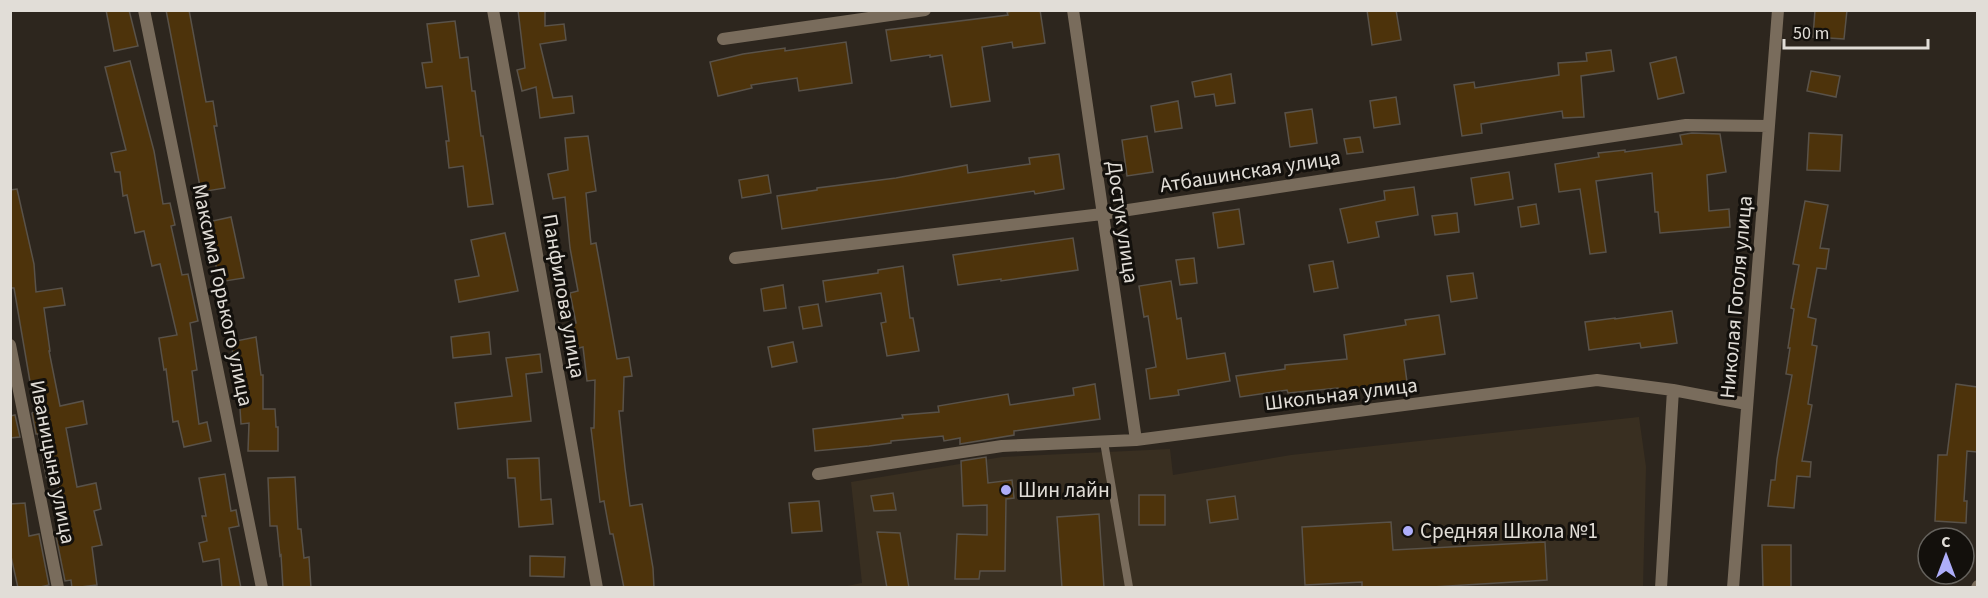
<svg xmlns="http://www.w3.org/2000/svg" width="1988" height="598" font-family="'Source Sans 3',sans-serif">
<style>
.built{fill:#392f21}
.building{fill:#4d330b;stroke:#595249;stroke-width:1.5}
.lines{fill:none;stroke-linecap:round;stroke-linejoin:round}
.service{stroke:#796c5c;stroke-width:8}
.minor{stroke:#796c5c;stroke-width:12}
.poi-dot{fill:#aeaefa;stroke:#13100c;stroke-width:2}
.labels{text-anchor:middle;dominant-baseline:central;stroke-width:6;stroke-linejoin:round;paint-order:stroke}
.street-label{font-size:21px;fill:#e1ddd7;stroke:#13100c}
.poi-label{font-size:21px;fill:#e1ddd7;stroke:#13100c;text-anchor:start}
</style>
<rect width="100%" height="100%" fill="#2d261e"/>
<!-- built -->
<path class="built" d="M 1639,417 L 1646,467 L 1643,587 L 837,588 L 862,583 L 851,482 L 1002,457 L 1170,449 L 1173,475 L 1291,455 Z"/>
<!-- building -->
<path class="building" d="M 106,10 L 129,10 L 138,46 L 114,51 Z
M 166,10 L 189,10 L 206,102 L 213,101 L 217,126 L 214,126 L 225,188 L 201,192 Z
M 518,10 L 545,10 L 545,26 L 564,24 L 566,40 L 540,44 L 553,98 L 572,96 L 574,113 L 540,118 L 536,87 L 522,91 L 517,70 L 525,68 Z
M 1017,10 L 1040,10 L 1045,43 L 1013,48 L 1012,42 L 982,47 L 990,101 L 951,107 L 942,55 L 930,57 L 930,55 L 891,61 L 886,30 L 1008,15 L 1007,12 Z
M 1367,10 L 1396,10 L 1401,40 L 1372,45 Z
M 1815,10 L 1847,10 L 1844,39 L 1813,37 Z
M 455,21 L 460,58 L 468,57 L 472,91 L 475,91 L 481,136 L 483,136 L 493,204 L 468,207 L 463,166 L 449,168 L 446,141 L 449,141 L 442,86 L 426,88 L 422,63 L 432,62 L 427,24 Z
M 846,42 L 852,83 L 799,91 L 797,78 L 751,85 L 752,88 L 718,96 L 710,62 L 743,54 L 785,48 L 785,51 Z
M 1611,50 L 1614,71 L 1581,76 L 1584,117 L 1563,118 L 1562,111 L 1481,124 L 1482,133 L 1462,136 L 1454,85 L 1474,82 L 1475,88 L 1559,75 L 1558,63 L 1587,61 L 1586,53 Z
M 1676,57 L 1684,93 L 1658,99 L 1650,63 Z
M 130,61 L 154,151 L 163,204 L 170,203 L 175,225 L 171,226 L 182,275 L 188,274 L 198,321 L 190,323 L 197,370 L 192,371 L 199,424 L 207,422 L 211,441 L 184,447 L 178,421 L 173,422 L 166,369 L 164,370 L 159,338 L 177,335 L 169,301 L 160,264 L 152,266 L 144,231 L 135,233 L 127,195 L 123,196 L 120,172 L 115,172 L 111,153 L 126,150 L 105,67 Z
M 1811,71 L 1840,76 L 1836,97 L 1807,91 Z
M 1231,74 L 1235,103 L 1216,106 L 1214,94 L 1195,97 L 1192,82 Z
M 1396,97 L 1400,124 L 1374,128 L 1370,101 Z
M 1178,101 L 1182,128 L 1155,132 L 1151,106 Z
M 1312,109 L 1317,143 L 1290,147 L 1285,113 Z
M 1692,133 L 1720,134 L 1726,172 L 1707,175 L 1709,211 L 1729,209 L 1730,227 L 1660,233 L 1658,212 L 1655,212 L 1652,173 L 1596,181 L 1606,252 L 1590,254 L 1580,189 L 1559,192 L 1555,164 L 1599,157 L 1598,153 L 1625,150 L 1625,152 L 1682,144 L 1680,135 Z
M 1809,133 L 1842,135 L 1840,171 L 1807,170 Z
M 588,136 L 596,191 L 586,193 L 591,244 L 596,243 L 617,359 L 629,357 L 632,376 L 624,377 L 623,411 L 619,411 L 625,468 L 630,506 L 642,504 L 653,568 L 654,588 L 624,588 L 613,534 L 610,534 L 604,501 L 600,502 L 591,428 L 594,428 L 595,380 L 587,381 L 583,347 L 575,349 L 571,324 L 576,323 L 570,293 L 578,291 L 570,248 L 565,197 L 553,199 L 548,174 L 568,170 L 565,138 Z
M 1147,136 L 1153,172 L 1127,176 L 1122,140 Z
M 1360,137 L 1363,152 L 1347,154 L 1344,139 Z
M 1059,154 L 1064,189 L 1035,194 L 1034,191 L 782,229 L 777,196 L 817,190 L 817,188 L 896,178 L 967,165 L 968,173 L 1030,164 L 1029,158 Z
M 1509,172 L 1513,199 L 1475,205 L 1471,178 Z
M 768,175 L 771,193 L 742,198 L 739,180 Z
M 1414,187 L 1418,215 L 1376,222 L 1379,237 L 1348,243 L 1340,209 L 1385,200 L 1384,191 Z
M 17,189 L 34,264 L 36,292 L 62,288 L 65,305 L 44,308 L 50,351 L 49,351 L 60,406 L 83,401 L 87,424 L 66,428 L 77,487 L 96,483 L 101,509 L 94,511 L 102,545 L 92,547 L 97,585 L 72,588 L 71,580 L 65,581 L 55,531 L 65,529 L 64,527 L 66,526 L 57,480 L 47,481 L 38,434 L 36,434 L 32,413 L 35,411 L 14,288 L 10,288 L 10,190 Z
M 1805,201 L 1828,205 L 1820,248 L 1829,249 L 1826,269 L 1817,268 L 1808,317 L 1816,319 L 1812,345 L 1817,346 L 1808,404 L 1812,405 L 1802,461 L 1811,462 L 1810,477 L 1797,476 L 1794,508 L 1768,506 L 1771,480 L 1775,480 L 1777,459 L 1792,375 L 1786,374 L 1790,348 L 1788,348 L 1794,309 L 1791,308 L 1799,265 L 1793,264 Z
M 1536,204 L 1539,224 L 1521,227 L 1518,207 Z
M 1239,209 L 1244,244 L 1218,248 L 1213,213 Z
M 1457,213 L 1459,232 L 1435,235 L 1432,216 Z
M 231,217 L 244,278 L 219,282 L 208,222 Z
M 505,233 L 518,291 L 459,302 L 455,280 L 479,276 L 471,240 Z
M 1073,238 L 1078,270 L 1001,281 L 1001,279 L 958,285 L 953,255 Z
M 1194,258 L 1197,283 L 1180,285 L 1176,260 Z
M 1333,261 L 1338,288 L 1314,292 L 1309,265 Z
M 903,266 L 910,318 L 913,318 L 919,351 L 887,356 L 881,323 L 886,322 L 881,293 L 826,302 L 823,281 L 878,273 L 878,270 Z
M 1473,273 L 1477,298 L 1451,302 L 1447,276 Z
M 1171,281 L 1177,319 L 1181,318 L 1187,359 L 1225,353 L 1230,381 L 1178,390 L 1179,395 L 1150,399 L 1146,369 L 1156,367 L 1148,316 L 1144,317 L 1139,286 Z
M 783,285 L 786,308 L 764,311 L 761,289 Z
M 818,304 L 822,326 L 803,329 L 799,307 Z
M 1672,311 L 1677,343 L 1641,348 L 1640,343 L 1589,350 L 1585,322 L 1615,318 L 1615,319 Z
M 1439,315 L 1445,354 L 1404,360 L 1407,382 L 1339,393 L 1338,388 L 1288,393 L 1287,390 L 1240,397 L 1236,376 L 1285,369 L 1285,365 L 1347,359 L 1344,335 L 1406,325 L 1405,320 Z
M 489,332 L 491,354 L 453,358 L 451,337 Z
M 256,337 L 261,375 L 263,375 L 263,409 L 275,409 L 276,427 L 278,427 L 278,451 L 248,451 L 249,423 L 241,424 L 239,393 L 231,342 Z
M 793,342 L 797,362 L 772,367 L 768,347 Z
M 540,354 L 542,372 L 526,374 L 531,421 L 458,429 L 455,403 L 512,396 L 506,358 Z
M 1095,384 L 1100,419 L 1014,431 L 1014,435 L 960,444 L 960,438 L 944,441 L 943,436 L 891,441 L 891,443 L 869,446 L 815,451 L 813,429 L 903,418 L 902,415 L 939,412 L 938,406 L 1008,394 L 1010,405 L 1074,395 L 1073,388 Z
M 1956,384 L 1977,387 L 1977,452 L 1967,451 L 1964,501 L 1967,501 L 1966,523 L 1935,521 L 1938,455 L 1947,455 Z
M 15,415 L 20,437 L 10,438 L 10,416 Z
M 986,457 L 988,483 L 1012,480 L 1014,498 L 1006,499 L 1005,571 L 980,571 L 979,579 L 955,579 L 957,534 L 987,535 L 987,505 L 963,506 L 961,461 Z
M 539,458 L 541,500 L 551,499 L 553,524 L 519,527 L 515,478 L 508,478 L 507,459 Z
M 225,474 L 231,511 L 236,510 L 239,526 L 229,528 L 241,588 L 222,588 L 219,559 L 203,562 L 199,543 L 207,541 L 202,516 L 206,516 L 199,478 Z
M 295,477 L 298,529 L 301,529 L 304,558 L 309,557 L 311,588 L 283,588 L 281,555 L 280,556 L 277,526 L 270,526 L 268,478 Z
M 893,493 L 896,510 L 874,511 L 871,496 Z
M 1139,495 L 1165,495 L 1165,525 L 1139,525 Z
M 1235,496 L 1238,519 L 1210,523 L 1207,500 Z
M 819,501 L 822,531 L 792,533 L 789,503 Z
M 25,503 L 29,536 L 39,534 L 49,585 L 36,588 L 18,588 L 10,552 L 10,504 Z
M 1099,514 L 1104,588 L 1062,588 L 1057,517 Z
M 1391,522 L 1393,550 L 1545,542 L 1547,580 L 1416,588 L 1362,588 L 1362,582 L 1305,585 L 1302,527 Z
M 877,532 L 900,533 L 909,588 L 887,588 Z
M 1762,545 L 1791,545 L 1791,588 L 1763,588 Z
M 530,556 L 565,557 L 564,577 L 530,576 Z"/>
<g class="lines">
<!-- service -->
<path class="service" d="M 1104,442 L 1129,587"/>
<!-- minor -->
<path class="minor" d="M 144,10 L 262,588
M 493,10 L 597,588
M 1073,10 L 1136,440
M 723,39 L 925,10
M 735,258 L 1102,214 L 1686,125 L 1769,126
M 10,345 L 58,588
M 1673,390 L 1747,404
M 818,474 L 1002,446 L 1136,440 L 1597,380 L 1673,390 L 1661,588
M 1733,588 L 1778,10
M 1977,588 L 1978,586"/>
</g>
<!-- markers -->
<g class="poi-dot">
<circle cx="1006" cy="490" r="6"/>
<circle cx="1408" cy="531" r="6"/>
</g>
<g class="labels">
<!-- street labels -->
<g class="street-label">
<text transform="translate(1250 171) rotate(-9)">Атбашинская улица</text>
<text transform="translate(1123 222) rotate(82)">Достук улица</text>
<text transform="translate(223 295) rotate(78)">Максима Горького улица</text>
<text transform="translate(564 296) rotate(80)">Панфилова улица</text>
<text transform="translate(1736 297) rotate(-85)">Николая Гоголя улица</text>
<text transform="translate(1341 394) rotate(-7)">Школьная улица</text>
<text transform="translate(53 462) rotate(79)">Иваницына улица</text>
</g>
<!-- poi labels -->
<g class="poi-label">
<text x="1018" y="490">Шин лайн</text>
<text x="1420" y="531">Средняя Школа №1</text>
</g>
</g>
<!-- border -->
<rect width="1988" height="598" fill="none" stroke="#e1ddd7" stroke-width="24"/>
<!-- north arrow -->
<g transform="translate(1946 556)"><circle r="28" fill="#13100c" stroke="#65625d" stroke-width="1.5"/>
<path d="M0-4.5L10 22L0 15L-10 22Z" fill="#aeaefa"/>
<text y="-9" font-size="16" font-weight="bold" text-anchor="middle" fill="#e1ddd7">С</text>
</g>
<!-- scale -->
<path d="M1784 39v9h144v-9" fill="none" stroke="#e1ddd7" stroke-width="3"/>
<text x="1793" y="39" font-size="18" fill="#e1ddd7" stroke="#13100c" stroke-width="4.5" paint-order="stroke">50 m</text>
</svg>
